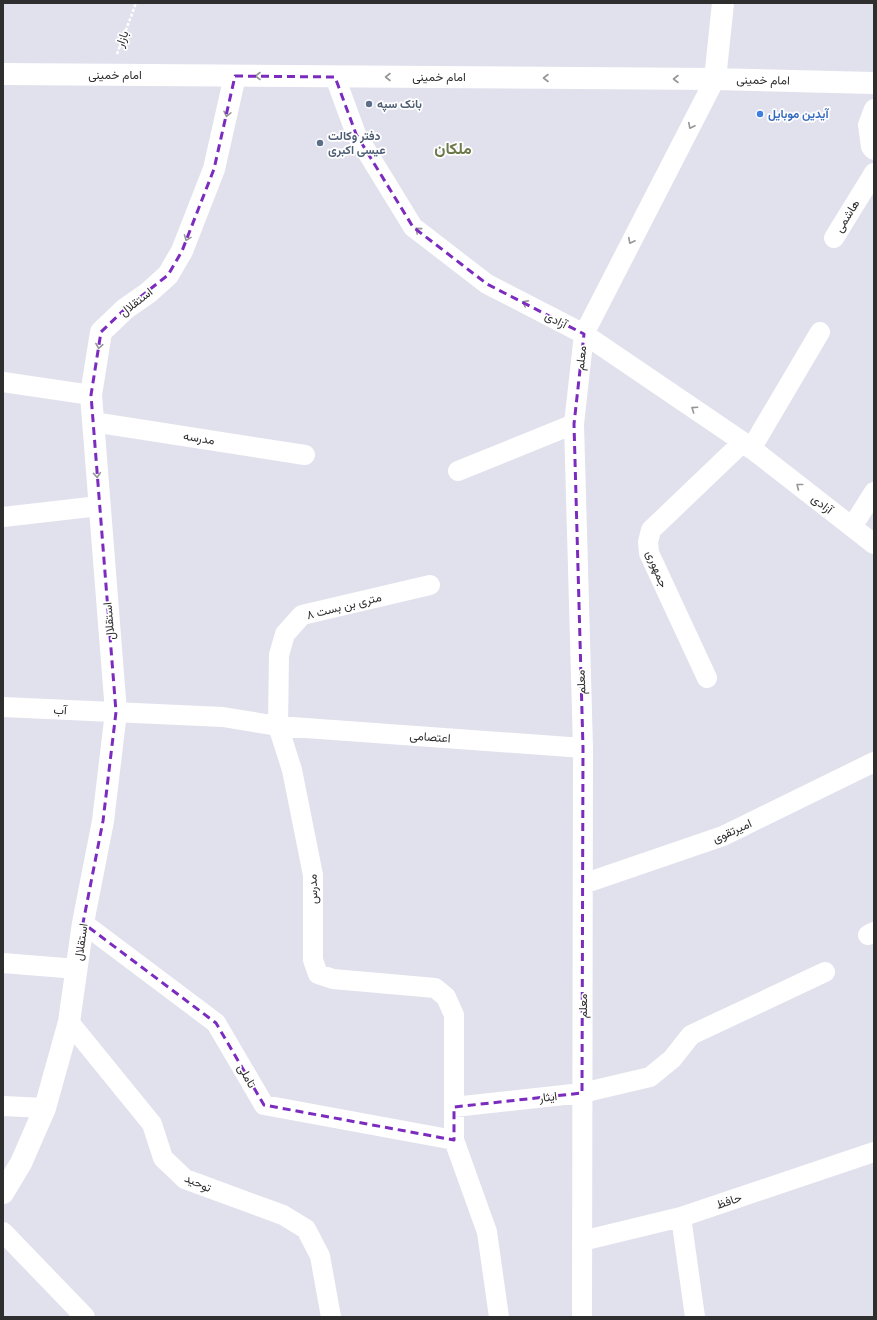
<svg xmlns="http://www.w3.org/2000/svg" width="877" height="1320" font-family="'Public Sans',Vazirmatn,sans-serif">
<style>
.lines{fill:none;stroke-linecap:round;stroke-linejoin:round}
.path{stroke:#fff;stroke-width:2.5;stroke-dasharray:3 2;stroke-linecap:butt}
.minor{stroke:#fff;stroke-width:20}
.tertiary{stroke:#fff;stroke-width:22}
.secondary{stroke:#fff;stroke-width:22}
.oneway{stroke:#969696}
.marked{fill:none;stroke:#7b2cbf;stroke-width:3;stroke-dasharray:8 5;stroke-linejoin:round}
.service-dot{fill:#5c6f8a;stroke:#fff;stroke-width:1.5}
.shop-dot{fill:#3f7fe0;stroke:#fff;stroke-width:1.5}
.labels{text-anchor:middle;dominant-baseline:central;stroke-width:3.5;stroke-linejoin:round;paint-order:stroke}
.street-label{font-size:12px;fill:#2e2e2e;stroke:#fff}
.service-label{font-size:12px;font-weight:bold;fill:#4e5e75;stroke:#fff;text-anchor:start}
.shop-label{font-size:12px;font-weight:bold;fill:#366cbe;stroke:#fff;text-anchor:start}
.district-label{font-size:16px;font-weight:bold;fill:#6b7a4a;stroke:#fff}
</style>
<rect width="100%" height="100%" fill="#e1e1ee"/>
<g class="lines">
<!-- path -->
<path class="path" d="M 117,54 L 136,3"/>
<!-- minor -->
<path class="minor" d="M 335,77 L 356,134 L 413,227 L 487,284 L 584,334 L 743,442 L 874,544
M 874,109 L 868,125 L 871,147 L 874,150
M 834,238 L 874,173
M 3,382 L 91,395
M 93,422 L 305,455
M 751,449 L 820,332
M 458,471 L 574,424
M 3,517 L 99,506
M 852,527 L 874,492
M 430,585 L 302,615 L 285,634 L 279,655 L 278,726 L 583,748
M 707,678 L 649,553 L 648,542 L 651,530 L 743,442
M 3,707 L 223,717 L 278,726 L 292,770 L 313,875 L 313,960 L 318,974 L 333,979 L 435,988 L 446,997 L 454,1015 L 454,1107
M 583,884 L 723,836 L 874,762
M 83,923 L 216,1023 L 264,1105 L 454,1140
M 868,935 L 874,932
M 3,963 L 77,969
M 69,1022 L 152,1124 L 163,1158 L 185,1179 L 283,1215 L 306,1229 L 320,1256 L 331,1317
M 3,1106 L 45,1108
M 681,1217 L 695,1317
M 3,1232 L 85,1317
M 582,1241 L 681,1217 L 874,1152
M 499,1317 L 487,1232 L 454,1140 L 454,1107 L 582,1093 L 650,1077 L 672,1059 L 691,1035 L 825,972
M 582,1317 L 583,748 L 574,424 L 584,334 L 715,79"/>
<!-- tertiary -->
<path class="tertiary" d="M 3,1193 L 21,1163 L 45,1108 L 69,1022 L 83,923 L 103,821 L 116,712 L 91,395 L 101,332 L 125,309 L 148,293 L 168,275 L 182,251 L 214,169 L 235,76"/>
<!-- secondary -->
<path class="secondary" d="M 3,74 L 715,79 L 874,83
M 715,79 L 723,3"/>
</g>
<!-- one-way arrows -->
<defs><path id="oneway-chevron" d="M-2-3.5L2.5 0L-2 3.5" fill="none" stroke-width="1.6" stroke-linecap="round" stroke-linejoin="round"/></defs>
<g class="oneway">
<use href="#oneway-chevron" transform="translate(258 76) rotate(-180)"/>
<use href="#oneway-chevron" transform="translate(388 77) rotate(-180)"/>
<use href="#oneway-chevron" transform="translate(546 78) rotate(-180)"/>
<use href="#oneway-chevron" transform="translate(676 79) rotate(-180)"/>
<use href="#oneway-chevron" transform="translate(227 114) rotate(103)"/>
<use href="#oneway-chevron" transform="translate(691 126) rotate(117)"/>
<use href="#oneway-chevron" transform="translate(418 230) rotate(-140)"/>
<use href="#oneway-chevron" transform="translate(187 238) rotate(111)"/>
<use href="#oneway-chevron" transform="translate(631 241) rotate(117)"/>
<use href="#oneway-chevron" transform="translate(525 303) rotate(-153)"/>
<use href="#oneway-chevron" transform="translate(99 346) rotate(99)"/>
<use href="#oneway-chevron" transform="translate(694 409) rotate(-146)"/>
<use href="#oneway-chevron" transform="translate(97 475) rotate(86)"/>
<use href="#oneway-chevron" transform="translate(799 486) rotate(-142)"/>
</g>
<!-- marked area -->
<path class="marked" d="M 235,76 L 335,77 L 356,134 L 413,227 L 487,284 L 584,334 L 574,424 L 583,748 L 582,1093 L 454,1107 L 454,1140 L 264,1105 L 216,1023 L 83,923 L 103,821 L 116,712 L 91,395 L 101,332 L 125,309 L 168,275 L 182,251 L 214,169 Z"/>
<!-- markers -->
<g class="service-dot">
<circle cx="369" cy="104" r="4"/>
<circle cx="320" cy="143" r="4"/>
</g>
<circle class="shop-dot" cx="760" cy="114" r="4"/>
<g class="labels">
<!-- street labels -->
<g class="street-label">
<text transform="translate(122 39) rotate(-70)">بازار</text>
<text x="115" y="75">امام خمینی</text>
<text x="439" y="77">امام خمینی</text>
<text transform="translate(763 80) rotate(1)">امام خمینی</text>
<text transform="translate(847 216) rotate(-58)">هاشمی</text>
<text transform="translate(136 302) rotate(-38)">استقلال</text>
<text transform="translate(556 320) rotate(27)">آزادی</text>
<text transform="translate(581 358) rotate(-84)">معلم</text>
<text transform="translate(199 438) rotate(9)">مدرسه</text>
<text transform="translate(822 504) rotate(38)">آزادی</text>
<text transform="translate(657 569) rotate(68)">جمهوری</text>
<text transform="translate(344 606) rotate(-14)">۸ متری بن بست</text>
<text transform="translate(109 621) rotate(-95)">استقلال</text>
<text transform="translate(581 682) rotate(-92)">معلم</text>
<text transform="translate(60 710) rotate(3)">آب</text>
<text transform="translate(430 737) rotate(4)">اعتصامی</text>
<text transform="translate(732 831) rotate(-24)">امیرتقوی</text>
<text transform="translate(313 889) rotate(-92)">مدرس</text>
<text transform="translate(81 942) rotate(-82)">استقلال</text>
<text transform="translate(583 1006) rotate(-90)">معلم</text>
<text transform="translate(247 1076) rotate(60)">تاملی</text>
<text transform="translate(548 1097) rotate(-7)">ایثار</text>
<text transform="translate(198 1183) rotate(24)">توحید</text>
<text transform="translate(729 1201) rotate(-19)">حافظ</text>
</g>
<!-- service labels -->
<g class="service-label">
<text x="377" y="104">بانک سپه</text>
<text x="328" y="136">دفتر وکالت<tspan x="328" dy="14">عیسی اکبری</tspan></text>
</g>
<!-- shop labels -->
<g class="shop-label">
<text x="768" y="114">آیدین موبایل</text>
</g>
<!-- district labels -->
<g class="district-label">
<text x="453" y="148">ملکان</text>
</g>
</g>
<!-- border -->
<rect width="877" height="1320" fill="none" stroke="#2e2e2e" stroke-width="8"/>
</svg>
